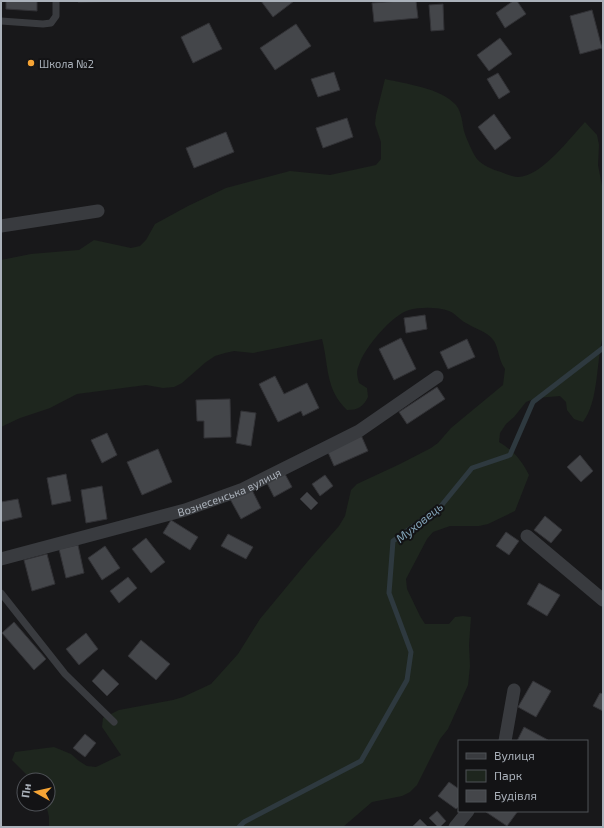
<svg xmlns="http://www.w3.org/2000/svg" width="604" height="828" font-family="'Exo 2',sans-serif">
<style>
.green{fill:#1e261e}
.lines{fill:none;stroke-linecap:round;stroke-linejoin:round}
.stream{stroke:#2e393f;stroke-width:5}
.building{fill:#44464a;stroke:#323236}
.service{stroke:#393b3f;stroke-width:7}
.minor{stroke:#393b3f;stroke-width:13}
.poi-dot{fill:#f6a435;stroke:#131315;stroke-width:1.5}
.labels{text-anchor:middle;dominant-baseline:central;stroke-width:4;stroke-linejoin:round;paint-order:stroke}
.poi-label{font-size:11px;fill:#aab1ba;stroke:#131315;text-anchor:start}
.street-label{font-size:11px;fill:#aab1ba;stroke:#131315}
.water-label{font-size:12px;font-style:italic;fill:#81a2b6;stroke:#131315}
</style>
<rect width="100%" height="100%" fill="#18181a"/>
<!-- green -->
<path class="green" d="M 385,79 C 406,84 441,88 456,105 C 462,113 462,123 464,131 C 466,138 473,154 477,159 C 482,165 493,170 501,172 C 506,174 512,177 518,177 C 541,177 570,138 585,122 L 597,135 L 599,145 L 598,165 L 603,191 L 603,335 C 596,362 599,401 583,422 L 574,419 L 567,410 L 566,402 L 560,396 L 536,398 L 526,402 L 514,417 L 506,424 L 500,433 L 499,442 C 513,450 522,461 529,475 L 515,511 L 488,524 L 479,526 L 450,526 L 433,532 L 427,539 L 406,579 L 407,589 L 420,616 L 425,624 L 449,624 L 455,617 L 463,616 L 471,617 L 469,645 L 470,666 L 468,685 L 448,729 L 440,739 L 417,785 L 410,792 L 402,796 L 372,802 L 343,827 L 49,827 L 49,817 L 46,804 L 48,804 L 48,780 L 32,780 L 12,760 L 15,752 L 54,747 L 71,754 L 79,761 L 87,766 L 96,767 L 121,755 L 102,727 L 103,718 L 119,710 L 173,700 L 183,697 L 211,684 L 238,654 L 260,619 L 308,561 L 339,526 L 345,516 L 351,490 L 357,484 L 400,464 L 431,448 L 438,443 L 451,428 L 503,385 L 505,369 C 498,359 499,349 494,341 C 487,331 475,329 466,323 C 460,320 455,313 449,311 C 438,307 420,307 409,310 C 392,315 364,348 359,365 C 356,371 357,376 359,383 L 367,388 L 368,397 C 363,407 358,410 347,410 C 325,389 329,366 322,339 L 253,353 L 234,351 L 225,353 L 215,356 L 206,362 L 182,383 L 174,387 L 163,388 L 146,385 L 77,394 L 50,408 L 20,418 L 1,427 L 1,260 L 31,254 L 79,250 L 94,240 L 131,248 L 140,246 L 146,240 L 155,224 L 188,206 L 226,188 L 290,171 L 330,175 L 376,165 L 381,159 L 381,142 L 375,124 L 376,115 Z"/>
<g class="lines">
<!-- stream -->
<path class="stream" d="M 239,827 L 244,822 L 361,761 L 407,680 L 411,652 L 389,593 L 393,541 L 441,506 L 472,468 L 510,455 L 533,402 L 603,348"/>
</g>
<!-- building -->
<path class="building" d="M 6,1 L 37,1 L 37,11 L 6,9 Z
M 78,1 L 132,1 L 78,2 Z
M 261,1 L 294,1 L 273,17 Z
M 400,1 L 416,1 L 418,18 L 374,22 L 372,3 Z
M 513,1 L 517,1 L 526,14 L 505,28 L 496,13 Z
M 443,4 L 444,30 L 431,31 L 429,5 Z
M 592,10 L 602,48 L 580,54 L 570,16 Z
M 209,23 L 222,49 L 193,63 L 181,37 Z
M 296,24 L 311,46 L 275,70 L 260,48 Z
M 500,38 L 512,54 L 489,71 L 477,55 Z
M 334,72 L 340,90 L 318,97 L 311,79 Z
M 498,73 L 510,92 L 499,99 L 487,79 Z
M 494,114 L 511,138 L 495,150 L 478,127 Z
M 347,118 L 353,137 L 323,148 L 316,128 Z
M 226,132 L 234,152 L 194,168 L 186,148 Z
M 425,315 L 427,329 L 406,333 L 404,318 Z
M 401,338 L 416,369 L 394,380 L 379,349 Z
M 467,339 L 475,357 L 448,369 L 440,352 Z
M 275,376 L 284,394 L 307,383 L 319,408 L 303,416 L 301,411 L 278,422 L 259,384 Z
M 437,387 L 445,399 L 407,424 L 399,412 Z
M 230,399 L 231,437 L 204,438 L 204,421 L 197,421 L 196,400 Z
M 241,411 L 256,413 L 251,446 L 236,443 Z
M 107,433 L 117,455 L 102,463 L 91,440 Z
M 361,435 L 368,451 L 334,466 L 327,450 Z
M 158,449 L 172,482 L 142,495 L 127,462 Z
M 580,455 L 593,471 L 581,482 L 567,467 Z
M 66,474 L 71,501 L 52,505 L 47,478 Z
M 285,474 L 292,487 L 274,497 L 267,483 Z
M 325,475 L 333,486 L 320,496 L 312,484 Z
M 102,486 L 107,519 L 86,523 L 81,490 Z
M 251,488 L 261,508 L 241,519 L 230,499 Z
M 307,492 L 318,503 L 311,510 L 300,499 Z
M 18,499 L 22,517 L 1,522 L 1,502 Z
M 545,516 L 562,530 L 551,543 L 534,530 Z
M 171,520 L 198,537 L 190,550 L 163,533 Z
M 506,532 L 519,541 L 509,555 L 496,546 Z
M 228,534 L 253,547 L 246,559 L 221,546 Z
M 146,538 L 165,562 L 151,573 L 132,549 Z
M 78,545 L 84,573 L 66,578 L 59,549 Z
M 105,546 L 120,568 L 102,580 L 88,558 Z
M 47,554 L 55,584 L 32,591 L 24,560 Z
M 128,577 L 137,588 L 119,603 L 110,591 Z
M 539,583 L 560,595 L 547,616 L 527,604 Z
M 14,622 L 46,659 L 34,670 L 2,633 Z
M 86,633 L 98,649 L 79,665 L 66,649 Z
M 141,640 L 170,664 L 156,680 L 128,656 Z
M 103,669 L 119,684 L 107,696 L 92,681 Z
M 533,681 L 551,691 L 536,717 L 518,707 Z
M 600,693 L 603,694 L 603,711 L 593,706 Z
M 524,727 L 548,740 L 548,741 L 517,741 Z
M 85,734 L 96,743 L 85,757 L 73,748 Z
M 449,782 L 459,789 L 459,806 L 456,809 L 438,796 Z
M 437,811 L 446,821 L 440,827 L 438,827 L 429,818 Z
M 487,811 L 518,811 L 507,826 L 486,812 Z
M 420,819 L 428,827 L 413,826 Z"/>
<g class="lines">
<!-- service -->
<path class="service" d="M 1,21 L 43,24 L 51,23 L 56,16 L 56,1
M 1,593 L 65,674 L 114,722"/>
<!-- minor -->
<g class="minor">
<path d="M 1,226 L 98,211"/>
<path d="M 527,536 L 603,600"/>
<path id="s1" d="M 1,559 L 185,510 L 243,489 L 359,431 L 437,377"/>
<path d="M 505,741 L 514,690"/>
<path d="M 455,827 L 468,811"/>
</g>
</g>
<!-- markers -->
<circle class="poi-dot" cx="31" cy="63" r="4"/>
<g class="labels">
<!-- poi labels -->
<g class="poi-label">
<text x="39" y="63">Школа №2</text>
</g>
<!-- street labels -->
<g class="street-label">
<text stroke="none"><textPath href="#s1" startOffset="238">Вознесенська вулиця</textPath></text>
</g>
<!-- water labels -->
<g class="water-label">
<text transform="translate(419 522) rotate(-39)">Муховець</text>
</g>
</g>
<!-- border -->
<rect width="604" height="828" fill="none" stroke="#aab1ba" stroke-width="4"/>
<!-- legend -->
<rect x="458" y="740" width="130" height="72" fill="#131315" stroke="#4f5257"/>
<rect x="466" y="753" width="20" height="6" fill="#393b3f" stroke="#4f5257"/>
<text x="494" y="760" font-size="12" fill="#aab1ba">Вулиця</text>
<rect x="466" y="770" width="20" height="12" fill="#1e261e" stroke="#4f5257"/>
<text x="494" y="780" font-size="12" fill="#aab1ba">Парк</text>
<rect x="466" y="790" width="20" height="12" fill="#44464a" stroke="#4f5257"/>
<text x="494" y="800" font-size="12" fill="#aab1ba">Будівля</text>
<!-- north arrow -->
<g transform="translate(36 792) rotate(278)"><circle r="19" fill="#131315" stroke="#4f5257"/>
<path d="M0-3L7 15L0 10L-7 15Z" fill="#f6a435"/>
<text y="-6" font-size="11" font-weight="bold" text-anchor="middle" fill="#aab1ba">Пн</text>
</g>
</svg>
